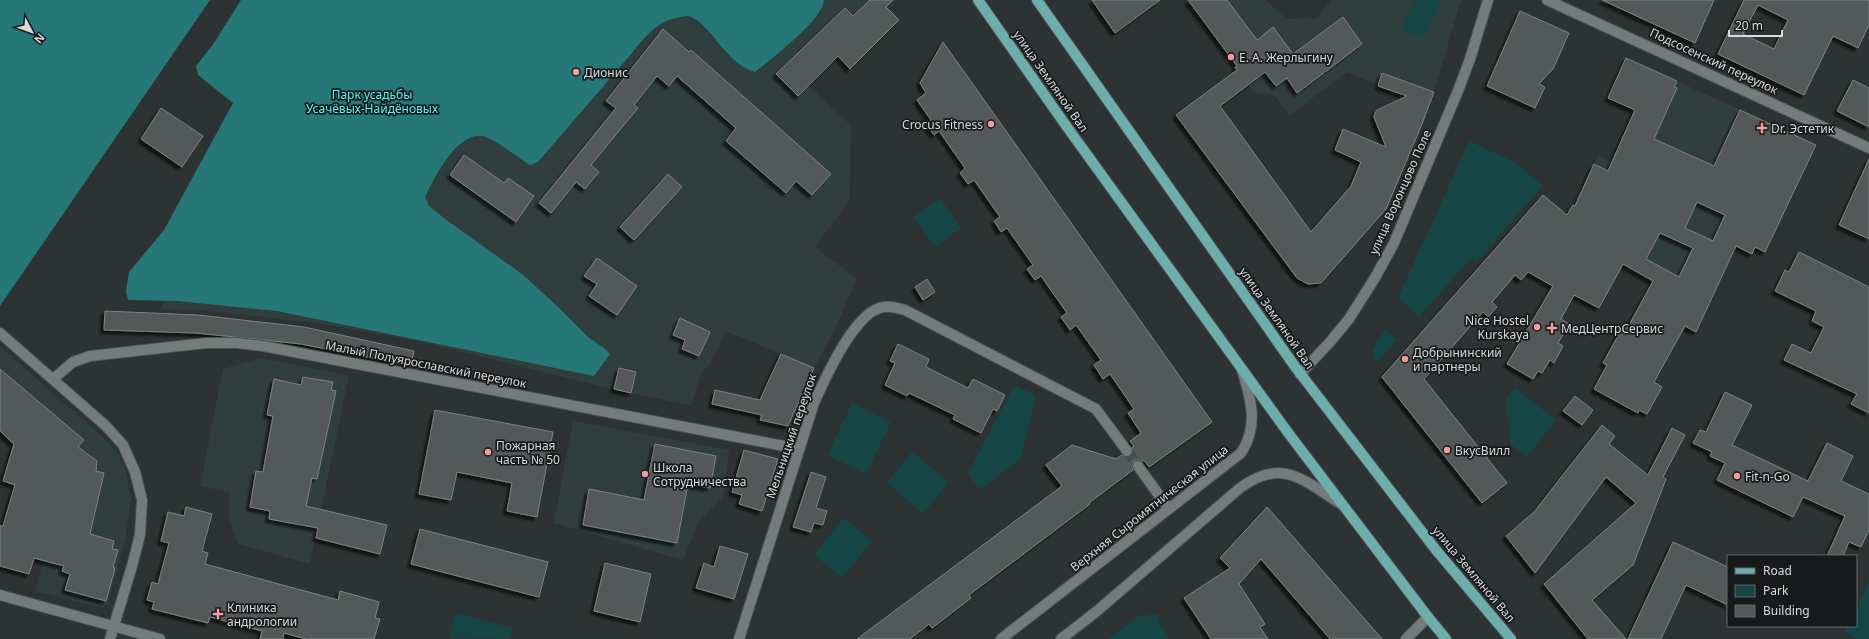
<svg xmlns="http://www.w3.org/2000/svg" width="1869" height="639" font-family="'Noto Sans',sans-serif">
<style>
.built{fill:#303f3e}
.green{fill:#154645}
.forest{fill:#267878}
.building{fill:#525959;stroke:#7c8383;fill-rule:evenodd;filter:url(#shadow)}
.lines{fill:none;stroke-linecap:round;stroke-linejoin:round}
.street-tunnel{stroke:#464c4b;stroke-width:10;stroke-dasharray:10 5;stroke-linecap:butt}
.street-casing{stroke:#4b5050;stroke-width:12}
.secondary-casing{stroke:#4b5050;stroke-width:12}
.primary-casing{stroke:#4b5050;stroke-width:12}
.street{stroke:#747c7b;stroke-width:10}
.secondary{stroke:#747c7b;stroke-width:10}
.primary{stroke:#6dadac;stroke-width:10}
.poi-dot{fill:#f49aa2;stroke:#171a1a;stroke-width:1.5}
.labels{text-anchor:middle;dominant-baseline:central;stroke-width:3.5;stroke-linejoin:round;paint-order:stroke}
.poi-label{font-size:12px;fill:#d7dbdb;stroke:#171a1a;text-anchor:start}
.street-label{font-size:12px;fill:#d7dbdb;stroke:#171a1a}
.park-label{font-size:12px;fill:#5ef5f4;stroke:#171a1a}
</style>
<defs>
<filter id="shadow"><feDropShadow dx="-3.5" dy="3.5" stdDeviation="1" flood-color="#0009"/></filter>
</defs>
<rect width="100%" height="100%" fill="#2c3332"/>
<!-- built -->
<path class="built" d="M 321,0 L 896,0 L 808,85 L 851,125 L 850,200 L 815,247 L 857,279 L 833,333 L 814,368 L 726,331 L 709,365 L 701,373 L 691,406 L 600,386 L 414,340 L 323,324 L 201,310 L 160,309 Z
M 1188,0 L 1265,0 L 1288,19 L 1317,18 L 1331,0 L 1461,0 L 1434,92 L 1417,101 L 1347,72 L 1290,115 L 1274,95 L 1253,92 L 1235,67 L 1237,66 Z
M 1653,70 L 1816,145 L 1765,252 L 1755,248 L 1752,254 L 1736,246 L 1705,313 L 1666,288 L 1573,237 L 1568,215 L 1579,191 L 1582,192 L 1598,156 L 1612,162 Z
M 0,346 L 108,442 L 117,452 L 125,469 L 128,481 L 131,498 L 126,537 L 108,602 L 103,608 L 35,591 L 63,487 L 0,432 Z
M 260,358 L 349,375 L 310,564 L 238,544 L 229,518 L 229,492 L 200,486 L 223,369 Z
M 573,421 L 729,450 L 723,498 L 699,521 L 683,560 L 554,523 Z"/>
<!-- green -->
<path class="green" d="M 1415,0 L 1442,0 L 1423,39 L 1401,29 Z
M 1469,141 L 1515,162 L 1543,186 L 1477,261 L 1472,257 L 1419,317 L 1398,298 Z
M 940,198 L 961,228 L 935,247 L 913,217 Z
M 1385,330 L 1397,340 L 1378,362 L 1373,357 L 1372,350 Z
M 1014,385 L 1036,395 L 1021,458 L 980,490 L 968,474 Z
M 1515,388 L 1556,420 L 1527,457 L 1510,444 L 1506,399 Z
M 852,403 L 891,422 L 866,474 L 827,455 Z
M 912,452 L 949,482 L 923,514 L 887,483 Z
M 844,518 L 872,541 L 842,578 L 814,555 Z
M 1869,580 L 1869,639 L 1857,639 L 1845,632 L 1848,626 L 1856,626 L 1856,609 Z
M 455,613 L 513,628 L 510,639 L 449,638 Z
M 1160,614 L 1157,620 L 1170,639 L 1109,639 L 1138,616 Z"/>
<!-- forest -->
<path class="forest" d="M 0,0 L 210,0 L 0,306 Z
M 241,0 L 824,0 C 823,20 771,59 755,72 C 725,64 709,20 688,16 C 685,16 680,17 676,18 C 657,21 643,39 632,53 L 538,162 L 530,165 C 519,158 497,141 486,137 C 459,127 434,178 425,197 L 429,206 L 445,219 L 522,274 L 556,305 L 588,337 L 604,348 L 610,354 L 594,376 L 277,311 L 178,301 L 128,300 L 126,291 L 129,272 L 164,230 L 233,103 L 198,75 L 196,66 L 214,43 Z"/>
<!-- building -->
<path class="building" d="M 870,0 L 893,0 L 886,7 L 899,20 L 850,69 L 838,56 L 798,96 L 776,74 L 845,8 L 853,16 Z
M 1092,0 L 1160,0 L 1115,33 Z
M 1188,0 L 1227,0 L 1257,40 L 1273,27 L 1293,54 L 1343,17 L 1362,44 L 1297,93 L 1287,78 L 1276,86 L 1265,72 L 1220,106 L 1311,232 L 1351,186 L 1361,162 L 1335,150 L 1343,129 L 1386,147 L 1374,117 L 1375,113 L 1377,110 L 1407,96 L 1378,86 L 1382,73 L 1434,92 L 1422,124 L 1386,209 L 1321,283 L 1308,284 L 1297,278 L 1176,115 L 1237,70 L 1235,67 L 1237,66 Z
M 1602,0 L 1714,0 L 1695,43 Z
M 1744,0 L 1869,0 L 1869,25 L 1858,48 L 1833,36 L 1804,95 L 1718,54 ZM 1758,5 L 1788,20 L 1774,49 L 1743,34 Z
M 1520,11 L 1569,33 L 1553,69 L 1539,84 L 1545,87 L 1535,108 L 1487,86 Z
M 663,29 L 689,52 L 691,50 L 831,174 L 812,195 L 796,181 L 786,193 L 726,141 L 736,128 L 677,76 L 669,86 L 657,76 L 634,105 L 638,108 L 591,165 L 599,172 L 585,189 L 576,182 L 551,213 L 539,203 L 616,108 L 606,101 Z
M 943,42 L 1212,422 L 1149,467 L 1145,461 L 1138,460 L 1134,461 L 1132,466 L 1133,470 L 1089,503 L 1090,504 L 969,595 L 971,598 L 932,628 L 929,624 L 910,639 L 857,639 L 1062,486 L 1046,465 L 1072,445 L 1116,459 L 1122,455 L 1128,457 L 1133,454 L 1132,447 L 1134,446 L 1130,441 L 1141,433 L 1128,413 L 1134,409 L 1110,374 L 1103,379 L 1094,365 L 1101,360 L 1076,325 L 1070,330 L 1061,317 L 1067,313 L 1041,276 L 1035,280 L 1027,269 L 1033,265 L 1007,228 L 1001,232 L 994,221 L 1000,217 L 974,180 L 968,184 L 960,173 L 965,168 L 939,131 L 934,135 L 926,124 L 931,120 L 917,100 L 926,93 L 920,83 Z
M 1626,58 L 1677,81 L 1674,87 L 1677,88 L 1654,139 L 1714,166 L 1740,110 L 1816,145 L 1765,252 L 1755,247 L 1752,254 L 1736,246 L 1696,332 L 1685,326 L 1654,382 L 1662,387 L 1647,414 L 1639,410 L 1638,413 L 1594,389 L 1607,365 L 1603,363 L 1624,325 L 1628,327 L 1653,281 L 1623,264 L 1599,308 L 1574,295 L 1561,319 L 1569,324 L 1558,343 L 1563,346 L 1554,363 L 1550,360 L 1542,373 L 1538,371 L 1533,379 L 1507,364 L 1553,286 L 1528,272 L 1521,280 L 1515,275 L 1492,302 L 1497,307 L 1488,317 L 1483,312 L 1424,379 L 1507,483 L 1482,503 L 1382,377 L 1543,195 L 1567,215 L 1573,205 L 1575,206 L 1594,164 L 1608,171 L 1635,110 L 1608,98 ZM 1697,202 L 1725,215 L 1713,241 L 1685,228 ZM 1660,233 L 1693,248 L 1679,277 L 1646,259 Z
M 1853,80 L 1869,88 L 1869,127 L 1837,111 Z
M 161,108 L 203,136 L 182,167 L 141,139 Z
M 464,155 L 504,183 L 508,178 L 534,196 L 516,222 L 450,175 Z
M 1869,159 L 1869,239 L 1839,225 Z
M 668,174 L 682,187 L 634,240 L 620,227 Z
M 1799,252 L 1869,287 L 1869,413 L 1851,404 L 1857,394 L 1784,360 L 1792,344 L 1811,353 L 1824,327 L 1812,321 L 1816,311 L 1775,291 L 1785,270 L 1789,272 Z
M 597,258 L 637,286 L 617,315 L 589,296 L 597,284 L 584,276 Z
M 927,279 L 935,292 L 923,300 L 915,287 Z
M 105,311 L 198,315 L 304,327 L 414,351 L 411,366 L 301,344 L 264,340 L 196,333 L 104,330 Z
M 680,318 L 710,332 L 699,356 L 682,349 L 685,340 L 673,335 Z
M 898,344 L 929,359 L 926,367 L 968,388 L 973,379 L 1005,395 L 997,411 L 993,409 L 981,433 L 953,419 L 955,415 L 909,393 L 907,396 L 885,385 L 895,363 L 890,361 Z
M 781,354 L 814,368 L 788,426 L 760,420 L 762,415 L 712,404 L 715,390 L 760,400 Z
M 619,368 L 636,372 L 631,393 L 614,389 Z
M 0,369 L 84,440 L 78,447 L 97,461 L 96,471 L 104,473 L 90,534 L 114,541 L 112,549 L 118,550 L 113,567 L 115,568 L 106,601 L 65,590 L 70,574 L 62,571 L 64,566 L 34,558 L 29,574 L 0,566 L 0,526 L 3,526 L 15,485 L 3,481 L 14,444 L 0,431 Z
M 303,377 L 333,382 L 331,390 L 336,391 L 317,479 L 312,478 L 306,506 L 387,525 L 380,554 L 316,538 L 318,528 L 269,519 L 270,511 L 250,507 L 256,471 L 263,472 L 273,416 L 267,415 L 274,379 L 301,385 Z
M 1725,392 L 1752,405 L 1732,445 L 1808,481 L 1827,443 L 1853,456 L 1841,481 L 1869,494 L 1869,530 L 1861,547 L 1849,542 L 1843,556 L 1827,556 L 1845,516 L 1803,497 L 1793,517 L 1717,480 L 1725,463 L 1710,456 L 1712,452 L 1693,443 L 1700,430 L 1706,432 Z
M 1575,396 L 1593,410 L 1582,425 L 1563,411 Z
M 435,410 L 553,432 L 537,517 L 507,511 L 512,483 L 457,472 L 451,500 L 419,494 Z
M 1602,425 L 1615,436 L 1609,444 L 1648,475 L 1672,428 L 1685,435 L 1663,477 L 1666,479 L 1633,565 L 1592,600 L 1626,639 L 1588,639 L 1544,584 L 1636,503 L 1606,477 L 1535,573 L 1506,536 L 1534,512 Z
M 655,444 L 716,456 L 710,488 L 688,484 L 677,543 L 583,525 L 589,489 L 644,500 Z
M 744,450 L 778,459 L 762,511 L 739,504 L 742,495 L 732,492 Z
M 811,472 L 826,477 L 816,508 L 827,511 L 823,525 L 814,523 L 811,532 L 793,527 Z
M 186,507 L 212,514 L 202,551 L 208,553 L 205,564 L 338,600 L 340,591 L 379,602 L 375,618 L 380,619 L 374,639 L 306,639 L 284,633 L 283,639 L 260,639 L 262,631 L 210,617 L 208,623 L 152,609 L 154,602 L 147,600 L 152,582 L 158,584 L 169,543 L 161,541 L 168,512 L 184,516 Z
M 1267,507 L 1281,523 L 1382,639 L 1330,639 L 1261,559 L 1239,584 L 1265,624 L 1260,627 L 1268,639 L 1211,639 L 1184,598 L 1230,568 L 1220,558 Z
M 420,529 L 548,562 L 539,597 L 411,564 Z
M 1673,542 L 1728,567 L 1728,605 L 1686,585 L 1661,639 L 1628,639 Z
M 720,546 L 748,554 L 734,599 L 696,588 L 704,563 L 714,567 Z
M 605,563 L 651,574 L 640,622 L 594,611 Z"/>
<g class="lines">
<!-- street-tunnel -->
<path class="street-tunnel" d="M 1127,451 L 1138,466"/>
<defs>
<path id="street" d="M 1547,0 L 1869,148
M 0,333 L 106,426 L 123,445 L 135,472 L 142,500 L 140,535 L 132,566 L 110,639
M 53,379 L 73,362 L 90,356 L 206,343 L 237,343 L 263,346 L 784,446 L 798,451
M 1138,466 L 1169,509
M 0,595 L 160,639
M 739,639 L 814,403 C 825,379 855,310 884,307 C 891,306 898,308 905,310 L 1096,409 L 1127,451
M 1406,639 L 1428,617"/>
<path id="secondary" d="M 1300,374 L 1330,342 L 1349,319 L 1376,276 L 1394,243 L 1458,91 L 1470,59 L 1488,0
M 1001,639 L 1241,453 C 1259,426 1251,399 1242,370
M 1061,639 L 1097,611 L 1240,488 C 1282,457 1303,480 1341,504"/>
<path id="primary" d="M 978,0 L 1067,127 L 1289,434 L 1428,617 L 1446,639
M 1037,0 L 1296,368 L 1436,550 L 1511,639"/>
</defs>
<!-- street casing -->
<use href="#street" class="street-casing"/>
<!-- secondary casing -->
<use href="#secondary" class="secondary-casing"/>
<!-- primary casing -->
<use href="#primary" class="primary-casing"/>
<!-- street -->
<use href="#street" class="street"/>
<!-- secondary -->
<use href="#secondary" class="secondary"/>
<!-- primary -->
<use href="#primary" class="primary"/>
</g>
<!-- markers -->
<g class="poi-dot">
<circle cx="1231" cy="57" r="4"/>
<circle cx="576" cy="72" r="4"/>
<circle cx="991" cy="124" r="4"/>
<path d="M1760 122h4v4h4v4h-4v4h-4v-4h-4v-4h4z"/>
<circle cx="1537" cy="327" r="4"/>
<path d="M1550 322h4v4h4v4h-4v4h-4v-4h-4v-4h4z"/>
<circle cx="1405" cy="359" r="4"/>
<circle cx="1447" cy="450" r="4"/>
<circle cx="488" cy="452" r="4"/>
<circle cx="645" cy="474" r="4"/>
<circle cx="1737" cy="476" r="4"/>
<path d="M216 608h4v4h4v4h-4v4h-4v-4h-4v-4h4z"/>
</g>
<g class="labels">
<!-- poi labels -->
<g class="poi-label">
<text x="1239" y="57">Е. А. Жерлыгину</text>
<text x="584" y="72">Дионис</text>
<text x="983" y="124" text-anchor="end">Crocus Fitness</text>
<text x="1771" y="128">Dr. Эстетик</text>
<text x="1529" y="320" text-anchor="end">Nice Hostel<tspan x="1529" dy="14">Kurskaya</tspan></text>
<text x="1561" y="328">МедЦентрСервис</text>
<text x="1413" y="352">Добрынинский<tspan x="1413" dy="14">и партнеры</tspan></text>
<text x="496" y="445">Пожарная<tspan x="496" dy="14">часть № 50</tspan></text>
<text x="1455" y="450">ВкусВилл</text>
<text x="653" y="467">Школа<tspan x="653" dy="14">Сотрудничества</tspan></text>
<text x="1745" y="476">Fit-n-Go</text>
<text x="227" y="607">Клиника<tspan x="227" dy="14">андрологии</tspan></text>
</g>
<!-- street labels -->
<g class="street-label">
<text transform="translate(1714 61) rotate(25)">Подсосенский переулок</text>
<text transform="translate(1051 81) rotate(55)">улица Земляной Вал</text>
<text transform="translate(1400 192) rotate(-66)">улица Воронцово Поле</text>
<text transform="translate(1277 318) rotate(55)">улица Земляной Вал</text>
<text transform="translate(426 364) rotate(11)">Малый Полуярославский переулок</text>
<text transform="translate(791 436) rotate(-71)">Мельницкий переулок</text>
<text transform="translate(1149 508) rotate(-38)">Верхняя Сыромятническая улица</text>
<text transform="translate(1474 574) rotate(50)">улица Земляной Вал</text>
</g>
<!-- park labels -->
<g class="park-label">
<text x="372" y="94">Парк усадьбы<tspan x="372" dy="14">Усачёвых-Найдёновых</tspan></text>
</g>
</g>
<!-- legend -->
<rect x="1727" y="555" width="130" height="72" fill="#171a1a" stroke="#646767"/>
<rect x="1735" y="568" width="20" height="6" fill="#6dadac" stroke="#646767"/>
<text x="1763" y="575" font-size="12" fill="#d7dbdb">Road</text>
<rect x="1735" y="585" width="20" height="12" fill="#154645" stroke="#646767"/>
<text x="1763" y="595" font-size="12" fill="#d7dbdb">Park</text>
<rect x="1735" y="605" width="20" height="12" fill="#525959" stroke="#646767"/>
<text x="1763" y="615" font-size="12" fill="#d7dbdb">Building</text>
<!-- north arrow -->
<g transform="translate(32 32) rotate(131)" stroke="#171a1a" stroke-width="3" paint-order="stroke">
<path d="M0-3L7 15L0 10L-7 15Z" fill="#d7dbdb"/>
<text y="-6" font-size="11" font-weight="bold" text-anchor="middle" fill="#d7dbdb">N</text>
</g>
<!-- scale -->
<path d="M1729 30v6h53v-6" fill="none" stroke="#d7dbdb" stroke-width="2"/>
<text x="1735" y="30" font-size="12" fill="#d7dbdb" stroke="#171a1a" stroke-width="3" paint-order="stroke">20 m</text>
</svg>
